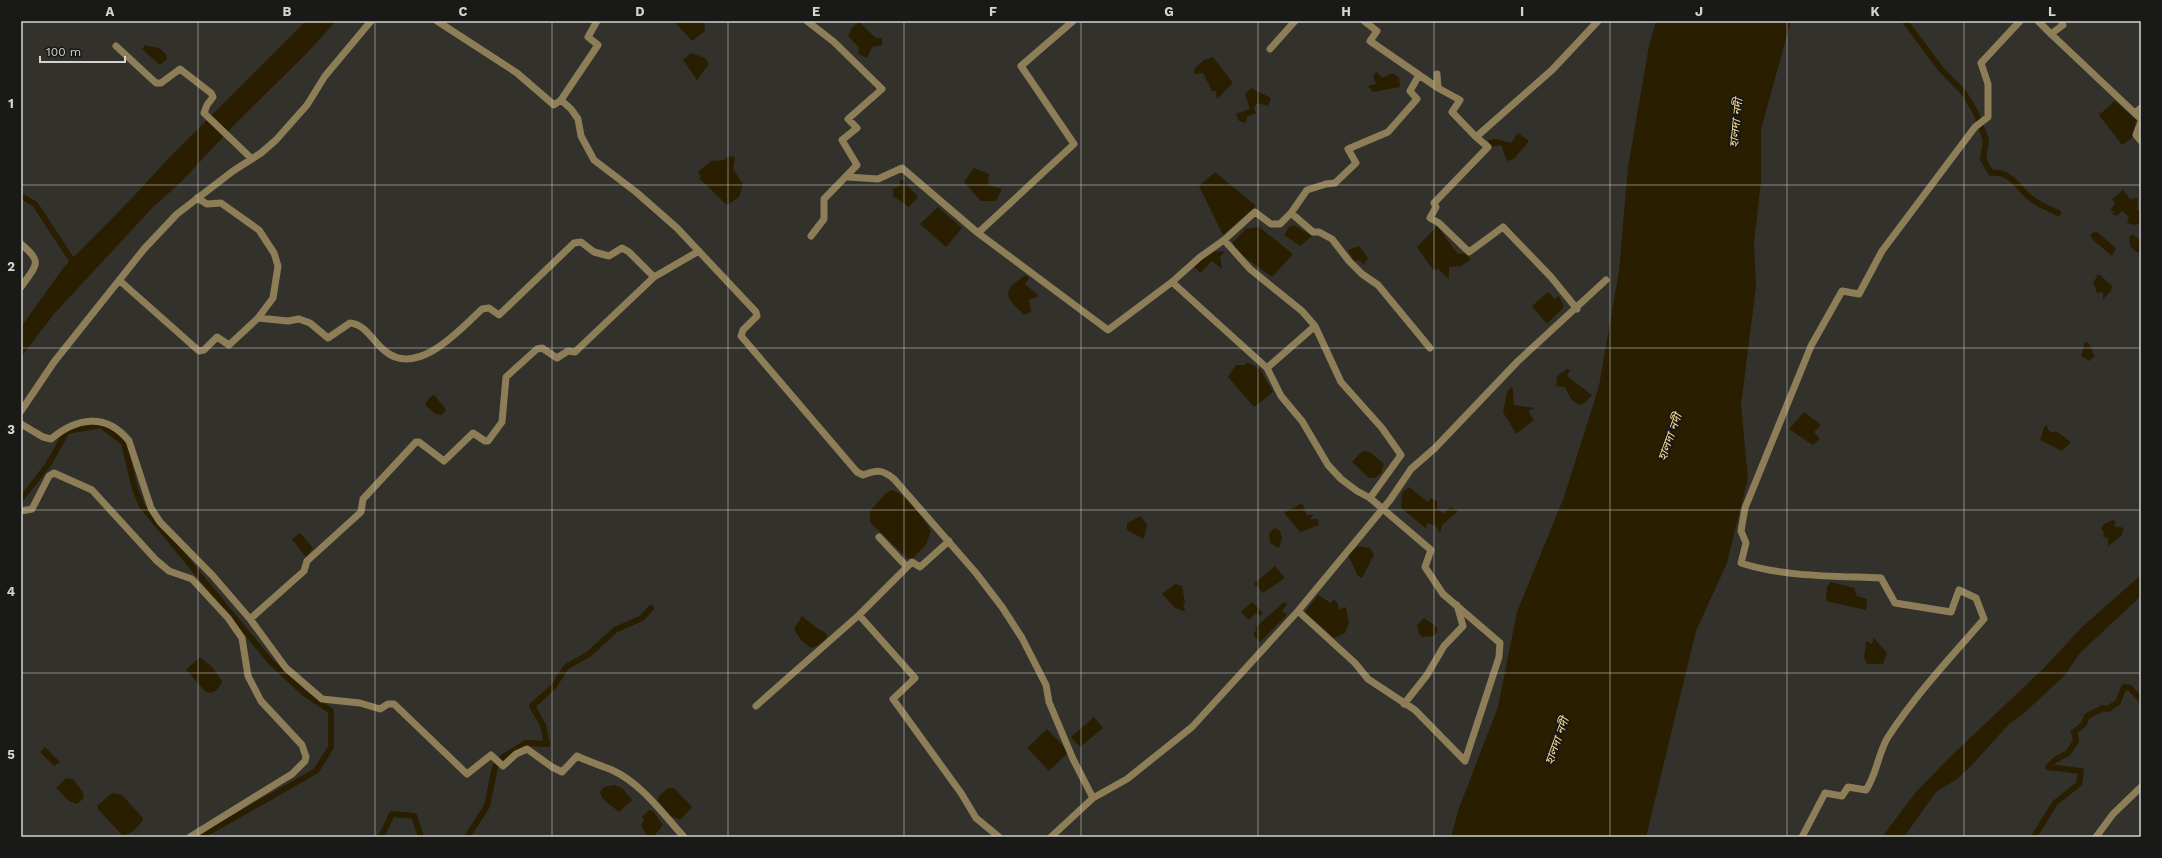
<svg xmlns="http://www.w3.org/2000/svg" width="2162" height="858" font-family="'Work Sans','Noto Sans Bengali',sans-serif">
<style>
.water{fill:#2a1e00}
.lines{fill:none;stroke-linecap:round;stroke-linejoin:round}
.canal{stroke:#2a1e00;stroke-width:6}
.minor{stroke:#8d7e58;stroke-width:7}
.grid{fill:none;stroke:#d4d3d0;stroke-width:1;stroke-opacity:0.55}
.labels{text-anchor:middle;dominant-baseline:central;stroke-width:4;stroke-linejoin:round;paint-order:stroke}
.water-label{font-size:12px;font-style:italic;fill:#f4d891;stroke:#191917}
.neatline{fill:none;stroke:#d4d3d0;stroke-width:1.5}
.grid-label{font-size:13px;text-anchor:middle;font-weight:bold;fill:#d4d3d0}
</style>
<rect width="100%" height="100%" fill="#32312c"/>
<!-- water -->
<path class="water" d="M 306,21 L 336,21 L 306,54 L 236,123 L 181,182 L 153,207 L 54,314 L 21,357 L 21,327 L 64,267 L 134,196 L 166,161 Z
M 674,21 L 704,21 L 705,31 L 692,41 Z
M 1656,21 L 1791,21 L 1761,129 L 1761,182 L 1754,243 L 1756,287 L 1741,405 L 1748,478 L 1727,563 L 1696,631 L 1646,837 L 1451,837 L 1459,808 L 1498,707 L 1517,612 L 1564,497 L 1599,386 L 1619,271 L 1628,167 L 1649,46 Z
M 859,22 L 876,38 L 882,38 L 882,45 L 872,47 L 867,58 L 858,54 L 859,48 L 848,36 L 852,28 Z
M 145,45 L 159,48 L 166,54 L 167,59 L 160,65 L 142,49 Z
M 691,53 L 705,58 L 709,64 L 697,80 L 683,60 Z
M 1213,57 L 1233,83 L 1217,99 L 1216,91 L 1212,91 L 1203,73 L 1194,74 L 1195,68 L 1204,60 Z
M 1377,72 L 1382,78 L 1393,73 L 1399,78 L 1400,87 L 1373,92 L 1368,86 L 1376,84 L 1373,75 Z
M 1251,88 L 1271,98 L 1268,106 L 1257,103 L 1254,108 L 1256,113 L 1247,117 L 1246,123 L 1239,121 L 1236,114 L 1250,109 L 1245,94 Z
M 2115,101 L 2136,120 L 2132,138 L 2122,145 L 2099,115 Z
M 1518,133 L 1529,141 L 1514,159 L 1507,161 L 1501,145 L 1491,147 L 1488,140 L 1496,139 L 1511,143 Z
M 729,156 L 735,157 L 733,169 L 743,184 L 739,197 L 727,205 L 699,178 L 701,177 L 698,172 L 711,161 L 724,160 Z
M 974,168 L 989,174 L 988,185 L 1002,189 L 996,201 L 981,201 L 964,182 Z
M 1215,172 L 1256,206 L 1223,235 L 1199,186 Z
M 900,180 L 903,180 L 918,197 L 909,207 L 893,196 L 893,189 L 900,186 Z
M 2123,190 L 2130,199 L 2138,198 L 2137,210 L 2141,211 L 2141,222 L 2136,225 L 2127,223 L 2129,217 L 2122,211 L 2117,216 L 2112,214 L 2115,212 L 2110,210 L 2115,204 L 2112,199 Z
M 938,207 L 962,228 L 946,247 L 920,224 Z
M 1294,225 L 1312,236 L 1300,246 L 1284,235 L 1289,227 Z
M 1437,226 L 1458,254 L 1467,253 L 1470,260 L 1461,266 L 1449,267 L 1449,279 L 1438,269 L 1433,270 L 1417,247 Z
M 1259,227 L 1293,254 L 1272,277 L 1236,251 L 1233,242 L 1246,229 Z
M 2096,231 L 2116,248 L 2112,256 L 2093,240 L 2090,235 Z
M 2132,234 L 2141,241 L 2141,253 C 2132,251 2130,247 2129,238 Z
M 1359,246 L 1368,258 L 1364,265 L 1359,260 L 1354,261 L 1348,250 Z
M 1225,251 L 1220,257 L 1222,269 L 1212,261 L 1200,273 L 1194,266 L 1210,252 Z
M 1026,275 L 1029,278 L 1025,284 L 1039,296 L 1029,300 L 1031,312 L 1024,315 C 1004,296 1001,291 1026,275 Z
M 2096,275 L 2100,275 L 2112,286 L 2111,291 L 2103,299 L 2103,292 L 2097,293 L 2093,282 L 2097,277 Z
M 1548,292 L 1555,299 L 1559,296 L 1564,307 L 1547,324 L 1532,306 Z
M 2085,342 L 2088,342 L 2095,356 L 2089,361 L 2081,356 Z
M 1247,362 L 1260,369 L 1273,392 L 1254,407 L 1228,377 L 1236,365 L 1245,365 Z
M 1567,369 L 1570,370 L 1567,376 L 1592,395 L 1585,403 L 1579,405 L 1571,399 L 1565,387 L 1556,386 L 1557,376 Z
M 1511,387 L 1513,390 L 1514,405 L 1535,408 L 1528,411 L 1534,420 L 1516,434 L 1503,412 L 1507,392 Z
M 434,395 L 446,409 L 442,415 L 436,414 L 425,405 L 429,398 Z
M 1804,412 L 1821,425 L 1814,432 L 1820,439 L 1813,445 L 1789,429 Z
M 2045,425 L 2047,426 L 2048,430 L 2053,433 L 2056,431 L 2071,442 L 2062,451 L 2040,440 Z
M 1365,451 L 1370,452 L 1384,464 L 1381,473 L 1375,478 L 1369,478 L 1352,462 L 1360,453 Z
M 1409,487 L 1428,502 L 1431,498 L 1437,501 L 1437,509 L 1444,514 L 1450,507 L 1458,511 L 1442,525 L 1440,533 L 1435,525 L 1426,523 L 1427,529 L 1401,508 L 1402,493 Z
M 892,490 C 906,494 924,519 931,531 L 926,545 L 912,559 L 907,558 L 870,522 L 870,511 L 885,494 Z
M 1302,503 L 1307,515 L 1313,515 L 1310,519 L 1318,519 L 1319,525 L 1300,532 L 1284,513 Z
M 1141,516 L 1147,525 L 1144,539 L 1127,530 L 1127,523 Z
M 2113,520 L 2116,522 L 2114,526 L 2124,528 L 2121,535 L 2123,535 L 2108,546 L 2108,538 L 2103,537 L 2104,532 L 2101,529 L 2104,524 Z
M 1275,528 L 1280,531 L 1282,538 L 1279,548 L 1270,543 L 1269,533 Z
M 300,533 L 313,548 L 307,556 L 305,556 L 292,539 Z
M 1358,546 L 1370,548 L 1374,555 L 1362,578 L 1358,576 L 1348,555 Z
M 1275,566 L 1285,578 L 1263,593 L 1254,584 Z
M 2141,575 L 2141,596 L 2080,653 L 2065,675 L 2022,715 L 2010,723 L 1972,765 L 1957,779 L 1936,792 L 1904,837 L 1882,837 L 1916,792 L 1950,757 L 2044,668 L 2082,627 Z
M 1831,582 L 1854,588 L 1857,596 L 1867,599 L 1866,610 L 1826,601 L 1827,587 Z
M 1175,584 L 1182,586 L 1185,603 L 1183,605 L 1185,610 L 1184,611 L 1175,608 L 1162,594 Z
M 1318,595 L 1331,603 L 1334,599 L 1338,604 L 1339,610 L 1346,607 L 1349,623 L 1345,633 L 1334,638 L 1305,612 Z
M 1252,602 L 1263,613 L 1260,616 L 1256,613 L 1249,620 L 1241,612 Z
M 1284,602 L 1287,604 L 1282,611 L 1287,615 L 1260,642 L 1254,636 L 1254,632 L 1257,631 L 1255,628 Z
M 802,616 L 815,627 L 826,633 L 827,637 C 823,642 818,646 811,648 L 801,640 L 794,629 Z
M 1424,618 L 1437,627 L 1437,632 L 1434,636 L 1423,637 L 1419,634 L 1417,625 Z
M 1874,638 L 1887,653 L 1883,664 L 1867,664 L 1864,657 L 1866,641 L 1872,644 Z
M 200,657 L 213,668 L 222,681 C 220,688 214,695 206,692 L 186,670 Z
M 1094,717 L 1103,728 L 1080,747 L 1071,737 Z
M 1047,729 L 1069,752 L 1049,771 L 1027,748 Z
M 45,747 L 60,762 L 54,766 L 40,752 Z
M 66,778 L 73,779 L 82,791 L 84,798 L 77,804 L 69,801 L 56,788 Z
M 614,785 L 622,788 L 632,800 L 619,812 L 602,798 L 600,792 L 604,787 Z
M 668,788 L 674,788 L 692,807 L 680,820 L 671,816 L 658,801 L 658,797 Z
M 112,793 L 122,795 L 142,817 L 143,820 C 138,827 132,833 125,835 L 121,834 L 98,809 L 97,806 Z
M 649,810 L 653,811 L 663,825 L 654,836 L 648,837 L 641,826 L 644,819 L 642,817 Z"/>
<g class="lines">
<!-- canal -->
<path class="canal" d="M 1905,21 L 1940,68 L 1964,93 L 1976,113 L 1986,140 L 1983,159 L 1991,173 C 2013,171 2017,189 2033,200 C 2040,205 2050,209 2058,213
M 21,196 L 35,204 L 75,265
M 21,499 L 48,465 L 67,431 L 101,425 L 124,443 L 135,489 L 142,506 L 270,661 L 304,693 L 331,711 L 331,747 L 316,771 L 200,837
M 381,837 L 392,814 L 414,816 L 421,837
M 467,837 L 487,806 L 495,767 L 503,757 L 526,743 L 547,744 L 543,725 L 532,706 L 554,686 L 566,667 L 589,654 L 615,630 L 642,618 L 651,608
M 2034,837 L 2055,803 L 2079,784 L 2081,771 L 2048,767 L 2055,760 L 2068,753 L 2076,741 L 2074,732 L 2084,724 L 2087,716 L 2103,708 L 2108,709 L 2118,702 L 2124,687 L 2130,688 L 2141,700"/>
<!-- minor -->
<path class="minor" d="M 437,21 L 517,73 L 554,105 L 561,100 L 598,45 L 588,37 L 597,21
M 807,21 L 834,42 L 882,89 L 848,119 L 857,128 L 842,140 L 857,165 L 824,199 L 824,219 L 811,236
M 1364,21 L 1377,31 L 1370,41 L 1438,88
M 2038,21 L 2051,34
M 2061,21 L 2063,25 L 2051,34 L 2141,119
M 116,46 L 156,83 L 161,83 L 180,69 L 211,93 L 213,97 L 207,105 L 204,113 L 252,159
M 1270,49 L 1295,21
M 1437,74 L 1438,88 L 1460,100 L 1452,112 L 1476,137
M 561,100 L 571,109 L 578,119 L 581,136 L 594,160 L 636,192 L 677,228 L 756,312 L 757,316 L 743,330 L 741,336 L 857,472 L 863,475 C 877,470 882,469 894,479 L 976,573 L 1002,607 L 1022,638 L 1046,685 L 1049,702 L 1073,759 L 1093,798
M 2135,113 L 2141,108
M 2141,122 L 2136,135 L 2141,141
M 848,177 L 878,179 L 902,168 L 978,233 L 1108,330 L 1172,282 L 1267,368 L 1281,396 L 1302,421 L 1328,465 L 1341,479 L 1357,491 L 1370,498 L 1431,550 L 1425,567 L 1443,594 L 1500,643 L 1499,657 L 1465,761 L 1415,710 L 1368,679 L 1355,663 L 1298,611
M 197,198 L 207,204 L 221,203 L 259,230 L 274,253 L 278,266 L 273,298 L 258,318 L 288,321 L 299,319 L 310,323 L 328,338 L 350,323 C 367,325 372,341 385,351 C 417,378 460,330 482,309 L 489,308 L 499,315 L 574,243 L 581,242 L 594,252 L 609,256 L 622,248 L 629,252 L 654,277
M 1291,213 L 1313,232 L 1319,232 L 1332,239 L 1349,261 L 1362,274 L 1378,285 L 1430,348
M 978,233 L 1074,144 L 1021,66 L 1073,21
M 1224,240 L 1255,212 L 1271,224 L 1280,224 L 1291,213 L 1307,190 L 1326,184 L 1335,183 L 1356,163 L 1348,149 L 1388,132 L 1417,99 L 1410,91 L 1419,75
M 21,244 C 44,263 36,265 21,287
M 119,280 L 199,351 L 204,350 L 217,337 L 229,345 L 258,318
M 1172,282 L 1200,257 L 1224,240 L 1250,269 L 1302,311 L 1315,326 L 1267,368
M 1577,309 L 1551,277 L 1503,227 L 1469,252 L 1439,223 L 1430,218 L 1436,207 L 1434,203 L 1488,147 L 1476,137 L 1552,70 L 1598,21
M 1315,326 L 1341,382 L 1382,428 L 1401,455 L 1370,498
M 21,411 L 54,362 L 144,249 L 177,214 L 233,171 L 261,153 L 276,140 L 307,105 L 325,76 L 371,21
M 21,424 L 43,437 L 51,439 C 76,418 106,412 129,441 L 151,508 L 160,522 L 213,576 L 250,619 L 286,668 L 322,699 L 360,703 L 380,709 L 388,704 L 394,704 L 467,774 L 491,755 L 503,766 L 516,754 L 527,749 L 552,767 L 562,772 L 577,756 C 589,762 600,765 612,770 C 641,783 663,814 684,837
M 21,511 L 32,509 L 49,476 L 54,473 L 92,490 L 156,560 L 169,571 L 192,579 L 228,618 L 242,638 L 248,676 L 261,701 L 302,745 L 306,757 L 305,761 L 292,774 L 190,837
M 879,537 L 907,567
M 859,615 L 912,562 L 920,567 L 949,541
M 250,619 L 304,571 L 307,561 L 361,512 L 363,499 L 416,442 L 419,442 L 444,461 L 473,433 L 485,441 L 488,441 L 502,422 L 506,377 L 537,349 L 542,348 L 557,358 L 568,351 L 575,352 L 654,277 L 699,251
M 1404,704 L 1427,675 L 1444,646 L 1463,626 L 1457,605
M 756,706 L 859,615 L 915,678 L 893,699 L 961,793 L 976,818 L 999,837
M 1051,837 L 1093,798 L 1127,779 L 1192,727 L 1298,611 L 1390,500 L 1411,469 L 1435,448 L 1518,361 L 1606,280
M 1802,837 L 1825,793 L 1842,796 L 1848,787 L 1866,790 C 1877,774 1878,753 1888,737 C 1916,694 1951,657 1984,619 L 1976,598 L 1959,590 L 1951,612 L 1895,603 L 1881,578 C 1835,576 1787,577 1744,564 L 1741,563 L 1746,543 L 1741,531 L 1745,508 L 1811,346 L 1842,291 L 1859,294 L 1882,251 L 1975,127 L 1988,117 L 1988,84 L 1981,63 L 2020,21
M 2096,837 L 2113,814 L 2141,787"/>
</g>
<!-- grid -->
<path class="grid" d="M 198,21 L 198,837M 375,21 L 375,837M 552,21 L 552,837M 728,21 L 728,837M 904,21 L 904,837M 1081,21 L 1081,837M 1258,21 L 1258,837M 1434,21 L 1434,837M 1610,21 L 1610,837M 1787,21 L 1787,837M 1964,21 L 1964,837M 21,185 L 2141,185M 21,348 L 2141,348M 21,510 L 2141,510M 21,673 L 2141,673"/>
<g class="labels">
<!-- water labels -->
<g class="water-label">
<text transform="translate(1736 123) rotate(-84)">হালদা নদী</text>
<text transform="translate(1670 437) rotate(-70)">হালদা নদী</text>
<text transform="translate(1557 741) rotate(-70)">হালদা নদী</text>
</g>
</g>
<!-- border -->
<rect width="2162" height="858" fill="none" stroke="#191917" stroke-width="44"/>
<!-- scale -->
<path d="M40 56v6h85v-6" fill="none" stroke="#d4d3d0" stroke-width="2"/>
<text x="46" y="56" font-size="12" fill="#d4d3d0" stroke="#191917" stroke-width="3" paint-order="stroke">100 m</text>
<rect x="22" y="22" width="2118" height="814" class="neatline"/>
<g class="grid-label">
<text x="110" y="16">A</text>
<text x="287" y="16">B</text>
<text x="463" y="16">C</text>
<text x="640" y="16">D</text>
<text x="816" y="16">E</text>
<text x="993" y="16">F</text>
<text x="1169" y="16">G</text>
<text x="1346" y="16">H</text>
<text x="1522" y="16">I</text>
<text x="1699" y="16">J</text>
<text x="1875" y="16">K</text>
<text x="2052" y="16">L</text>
<text x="11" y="108">1</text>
<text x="11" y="271">2</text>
<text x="11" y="434">3</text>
<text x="11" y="596">4</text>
<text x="11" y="759">5</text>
</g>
</svg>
